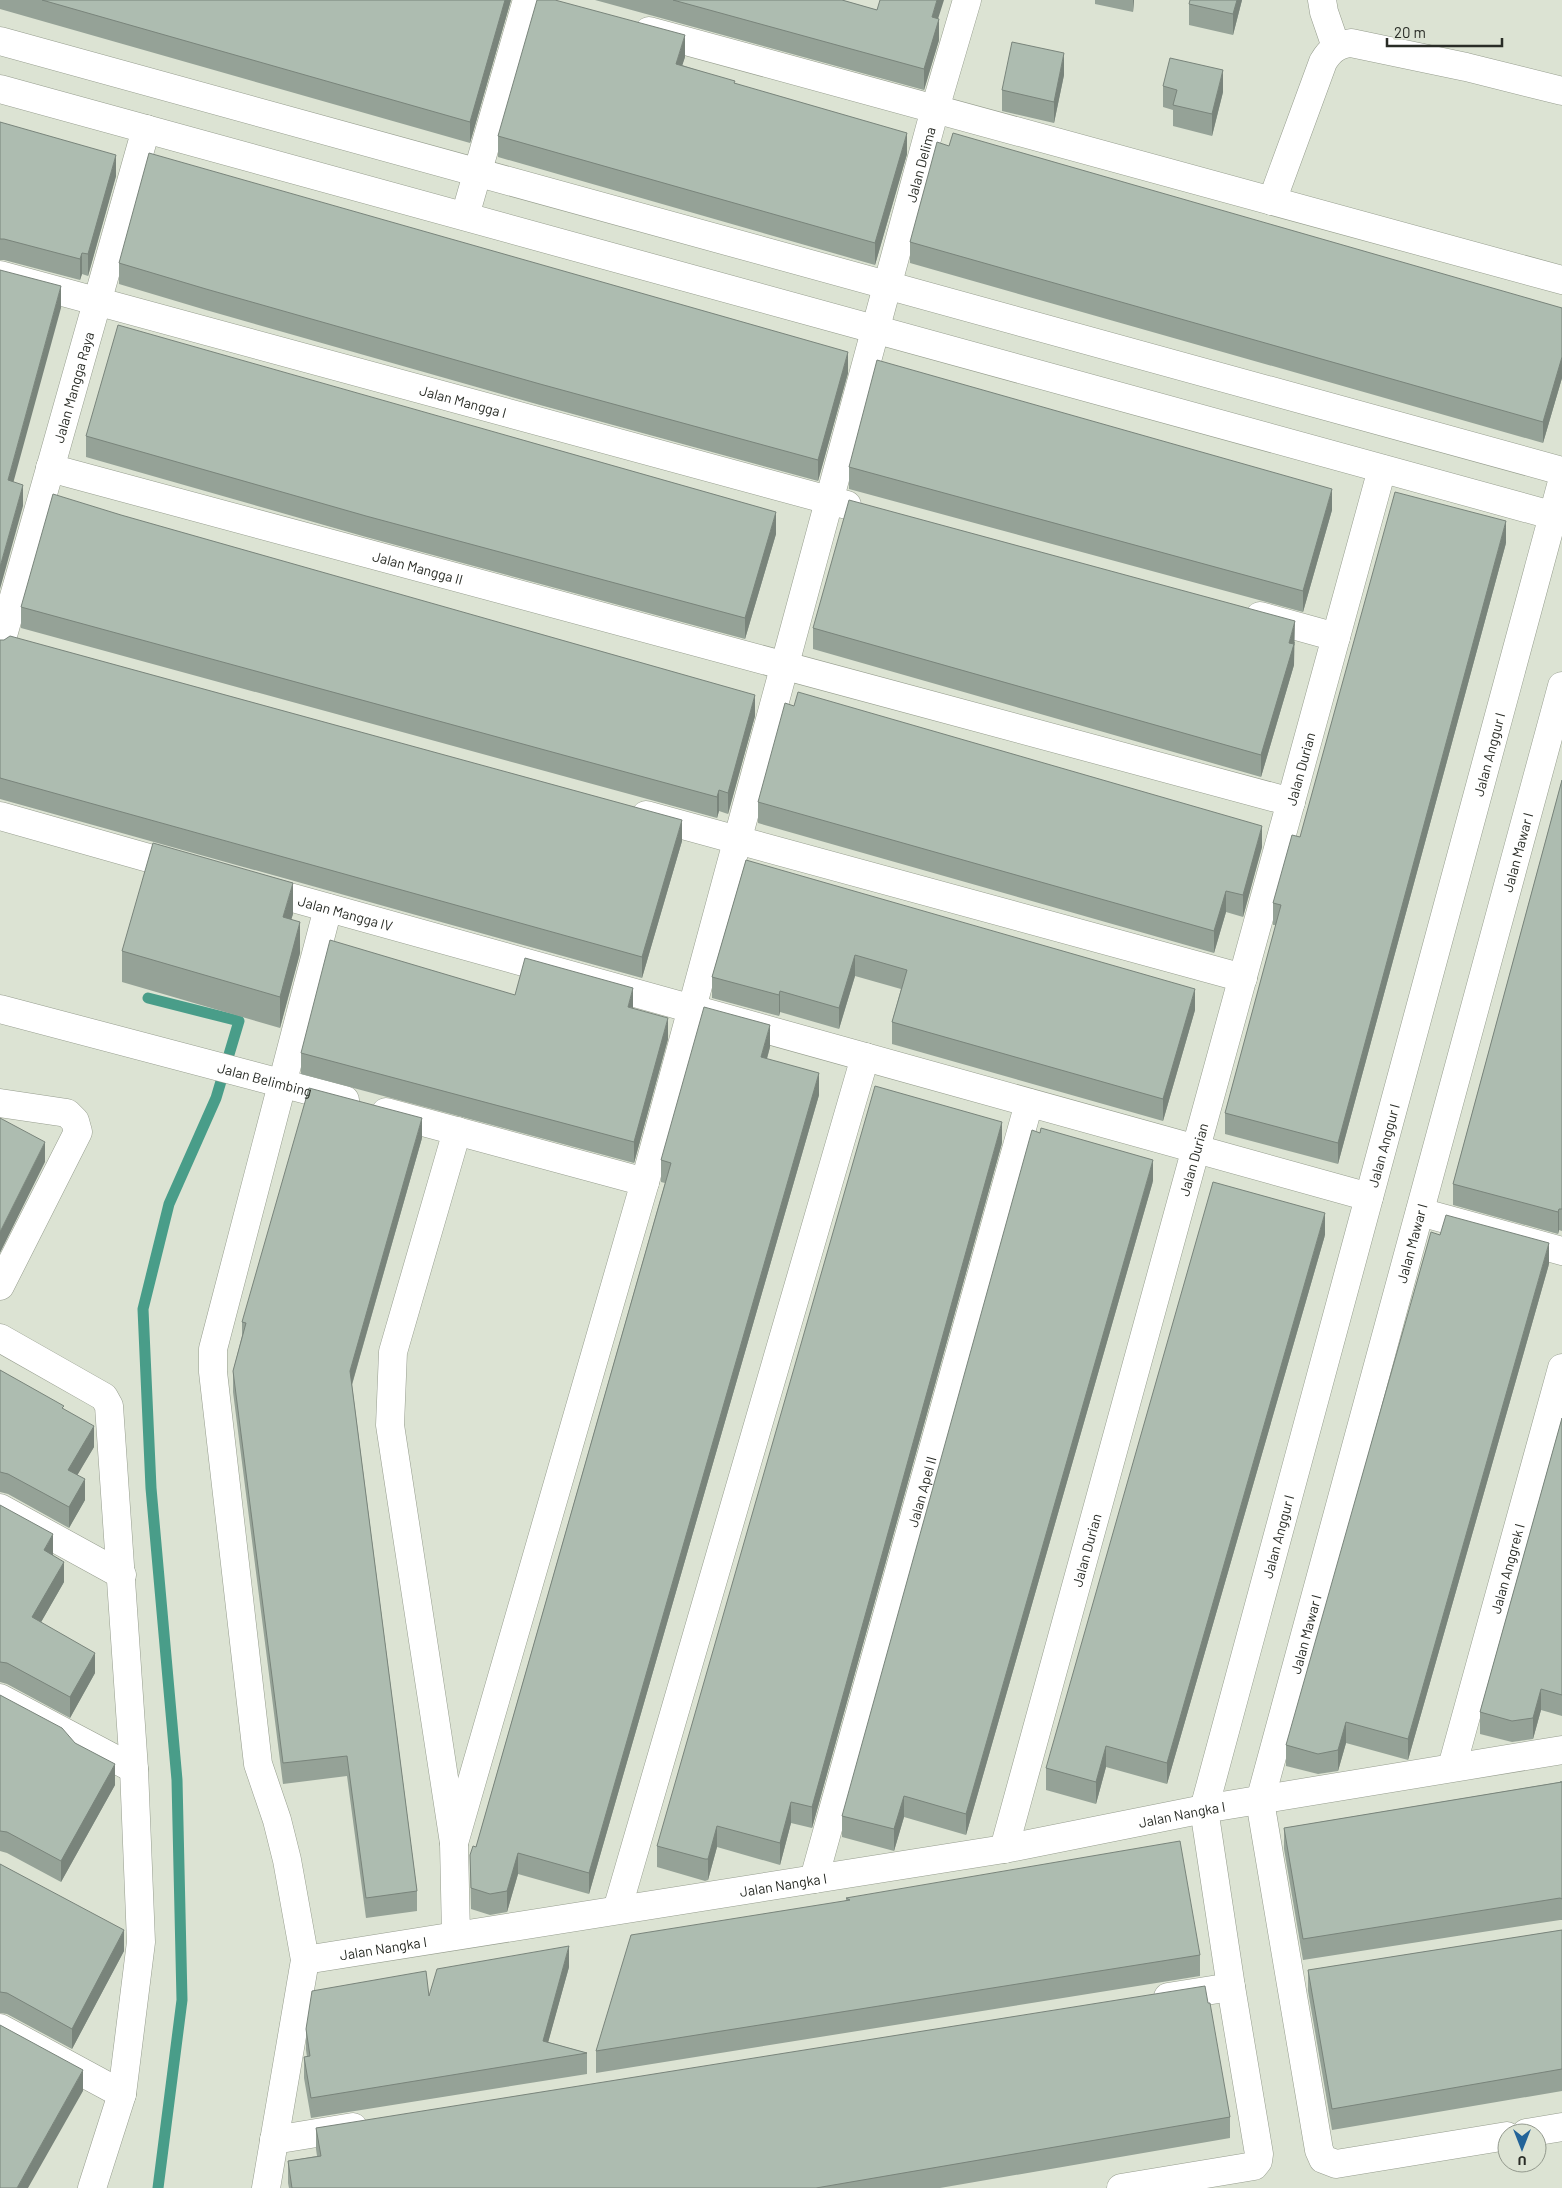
<svg xmlns="http://www.w3.org/2000/svg" width="1562" height="2188" font-family="Barlow,sans-serif">
<style>
.lines{fill:none;stroke-linecap:round;stroke-linejoin:round}
.stream{stroke:#499d89;stroke-width:11}
.minor-casing{stroke:#969d8e;stroke-width:29}
.minor{stroke:#fff;stroke-width:28}
.wall{fill:#95a297}
.shaded-wall{fill:#79847b}
.building{fill:#adbcb0;stroke:#79847b}
.labels{text-anchor:middle;dominant-baseline:central;stroke-width:4;stroke-linejoin:round;paint-order:stroke}
.street-label{font-size:14px;fill:#292c26;stroke:#dce3d3}
</style>
<rect width="100%" height="100%" fill="#dce3d3"/>
<g class="lines">
<!-- stream -->
<path class="stream" d="M 148,998 L 239,1021 L 216,1098 L 169,1204 L 143,1309 L 151,1488 L 177,1780 L 182,2000 L 158,2188"/>
<defs>
<g id="minor">
<path d="M 1322,0 L 1324,12 L 1336,47"/>
<path d="M 649,31 L 1562,280"/>
<path d="M 0,41 L 1562,471"/>
<path d="M 0,89 L 1562,518"/>
<path d="M 1272,201 L 1323,62 C 1330,50 1337,45 1351,43 L 1466,67 L 1562,91"/>
<path d="M 465,216 L 527,0"/>
<path id="s1" d="M 0,275 L 847,505"/>
<path id="s2" d="M 50,468 L 1291,802"/>
<path d="M 1260,616 L 1336,637"/>
<path id="s3" d="M 0,646 L 146,129"/>
<path d="M 646,815 L 1243,978"/>
<path d="M 0,816 L 184,868"/>
<path id="s4" d="M 257,888 L 1369,1197"/>
<path id="s5" d="M 0,1009 L 345,1100"/>
<path d="M 0,1103 L 67,1113 L 75,1121 L 78,1132 L 0,1286"/>
<path d="M 386,1112 L 645,1182"/>
<path d="M 1420,1212 L 1562,1251"/>
<path d="M 0,1338 L 104,1397 L 109,1406 L 134,1769 L 141,1942 L 122,2094 L 92,2188"/>
<path d="M 0,1508 L 122,1575"/>
<path d="M 0,1698 L 134,1769"/>
<path id="s6" d="M 1452,1767 L 1562,1368"/>
<path id="s7" d="M 454,1843 L 645,1182 L 935,109 L 967,0"/>
<path id="s8" d="M 1004,1849 L 1382,469"/>
<path id="s9" d="M 814,1879 L 1029,1103"/>
<path d="M 617,1910 L 865,1057"/>
<path d="M 456,1935 L 454,1843 L 390,1425 L 393,1352 L 457,1131"/>
<path id="s10" d="M 305,1960 L 1004,1849 L 1204,1809 L 1562,1750"/>
<path d="M 1168,1997 L 1231,1987"/>
<path d="M 0,2028 L 122,2094"/>
<path d="M 1526,2133 L 1562,2127"/>
<path id="s11" d="M 1507,2136 L 1336,2164 L 1323,2159 L 1319,2150 L 1260,1801 L 1562,686"/>
<path d="M 274,2140 L 353,2127"/>
<path d="M 266,2188 L 305,1960 L 287,1860 L 277,1820 L 258,1764 L 213,1372 L 213,1349 L 328,908"/>
<path id="s12" d="M 1121,2188 L 1254,2166 L 1258,2161 L 1259,2154 L 1231,1987 L 1204,1809 L 1562,482"/>
</g>
</defs>
<!-- minor casing -->
<use href="#minor" class="minor-casing"/>
<!-- minor -->
<use href="#minor" class="minor"/>
</g>
<!-- wall -->
<path class="wall" d="M 0,0 L 511,0 L 470,143 L 0,9 Z
M 595,0 L 842,0 L 877,10 L 938,18 L 939,40 L 924,90 Z
M 1095,0 L 1134,0 L 1133,12 L 1095,4 Z
M 1242,0 L 1233,35 L 1189,25 L 1189,4 Z
M 685,57 L 682,65 L 735,83 L 907,154 L 875,265 L 498,157 L 498,136 Z
M 1064,75 L 1054,123 L 1002,111 L 1002,90 Z
M 1163,86 L 1223,92 L 1212,136 L 1173,126 L 1173,110 L 1163,107 Z
M 0,122 L 116,176 L 88,276 L 82,274 L 80,280 L 4,260 L 0,260 Z
M 949,146 L 1562,308 L 1562,378 L 1543,443 L 910,263 L 910,242 Z
M 119,263 L 848,373 L 818,481 L 540,405 L 206,310 L 119,284 Z
M 86,436 L 776,534 L 745,639 L 366,537 L 86,457 Z
M 849,467 L 1332,510 L 1303,612 L 849,489 Z
M 1506,543 L 1338,1164 L 1225,1134 L 1225,1113 L 1276,925 L 1273,925 L 1273,903 L 1300,837 Z
M 21,607 L 755,716 L 728,814 L 719,811 L 717,818 L 21,628 Z
M 813,628 L 1295,642 L 1294,646 L 1294,665 L 1261,777 L 813,649 Z
M 0,640 L 682,841 L 642,978 L 0,799 Z
M 1562,780 L 1562,1231 L 1559,1230 L 1558,1234 L 1453,1205 L 1453,1184 Z
M 758,802 L 1262,847 L 1243,917 L 1226,912 L 1214,953 L 758,823 Z
M 746,860 L 1195,1010 L 1163,1121 L 892,1044 L 892,1022 L 901,989 L 855,976 L 839,1029 L 780,1012 L 779,1016 L 712,998 L 712,977 Z
M 293,914 L 291,919 L 300,953 L 280,1028 L 122,982 L 122,951 Z
M 515,995 L 633,1008 L 668,1039 L 634,1163 L 301,1074 L 301,1053 Z
M 770,1047 L 767,1059 L 819,1095 L 589,1894 L 518,1874 L 507,1912 L 490,1915 L 471,1909 L 470,1855 L 476,1847 L 665,1183 L 661,1182 L 661,1160 Z
M 422,1138 L 352,1385 L 417,1891 L 417,1911 L 366,1918 L 347,1776 L 283,1784 L 233,1392 L 233,1371 L 242,1336 L 242,1322 Z
M 1002,1143 L 812,1828 L 791,1823 L 780,1865 L 717,1847 L 708,1880 L 705,1881 L 657,1867 L 657,1846 Z
M 1153,1181 L 966,1835 L 904,1817 L 894,1851 L 842,1837 L 842,1816 Z
M 1325,1235 L 1167,1784 L 1106,1767 L 1096,1804 L 1046,1790 L 1046,1768 Z
M 1549,1264 L 1408,1760 L 1346,1743 L 1338,1771 L 1318,1774 L 1286,1766 L 1286,1745 Z
M 0,1370 L 64,1409 L 94,1447 L 77,1475 L 85,1500 L 69,1528 L 8,1494 L 0,1492 Z
M 1562,1418 L 1562,1716 L 1541,1710 L 1533,1739 L 1512,1742 L 1480,1734 L 1480,1712 Z
M 0,1505 L 53,1555 L 64,1582 L 41,1622 L 95,1673 L 70,1718 L 7,1684 L 0,1682 Z
M 0,1695 L 75,1743 L 115,1785 L 61,1882 L 7,1853 L 0,1851 Z
M 1560,1781 L 1562,1781 L 1562,1920 L 1560,1920 L 1303,1960 L 1284,1849 L 1284,1828 L 1560,1782 Z
M 0,1864 L 124,1951 L 72,2049 L 7,2014 L 0,2013 Z
M 846,1898 L 1200,1955 L 1200,1976 L 596,2073 L 596,2051 L 846,1900 Z
M 1562,1930 L 1562,2091 L 1332,2130 L 1308,1991 L 1308,1970 Z
M 569,1967 L 548,2042 L 587,2053 L 587,2074 L 311,2118 L 304,2078 L 304,2057 L 307,2057 L 306,2050 L 306,2029 L 429,1996 Z
M 1208,2003 L 1230,2117 L 1230,2138 L 940,2188 L 289,2188 L 288,2183 L 288,2161 L 317,2156 L 316,2149 L 316,2128 Z"/>
<!-- shaded-wall -->
<path class="shaded-wall" d="M 505,0 L 511,0 L 470,143 L 470,122 Z
M 937,0 L 944,0 L 932,38 L 932,17 Z
M 1133,0 L 1134,0 L 1133,12 Z
M 1237,0 L 1242,0 L 1233,35 L 1233,14 Z
M 939,19 L 939,40 L 924,90 L 924,69 Z
M 685,35 L 685,57 L 676,85 L 676,64 Z
M 1064,53 L 1064,75 L 1054,123 L 1054,102 Z
M 1223,70 L 1223,92 L 1212,136 L 1212,114 Z
M 907,133 L 907,154 L 875,265 L 875,243 Z
M 116,155 L 116,176 L 88,276 L 88,254 Z
M 82,253 L 82,274 L 80,280 L 80,259 Z
M 61,286 L 61,308 L 8,502 L 8,480 Z
M 848,352 L 848,373 L 818,481 L 818,460 Z
M 1562,357 L 1562,378 L 1543,443 L 1543,422 Z
M 23,485 L 23,506 L 0,589 L 0,567 Z
M 1332,489 L 1332,510 L 1303,612 L 1303,591 Z
M 776,512 L 776,534 L 745,639 L 745,618 Z
M 1506,521 L 1506,543 L 1338,1164 L 1338,1143 Z
M 1295,621 L 1294,665 L 1261,777 L 1261,755 L 1289,643 Z
M 755,695 L 755,716 L 728,814 L 728,793 Z
M 719,790 L 719,811 L 717,818 L 717,797 Z
M 682,820 L 682,841 L 642,978 L 642,957 Z
M 1262,826 L 1262,847 L 1243,917 L 1243,895 Z
M 293,883 L 293,914 L 283,948 L 283,917 Z
M 1226,891 L 1226,912 L 1214,953 L 1214,931 Z
M 300,922 L 300,953 L 280,1028 L 280,997 Z
M 855,955 L 855,976 L 839,1029 L 839,1008 Z
M 633,988 L 633,1008 L 628,1007 Z
M 1195,989 L 1195,1010 L 1163,1121 L 1163,1099 Z
M 780,991 L 780,1012 L 779,1016 L 779,995 Z
M 668,1018 L 668,1039 L 634,1163 L 634,1142 Z
M 770,1025 L 770,1047 L 761,1079 L 761,1057 Z
M 819,1073 L 819,1095 L 589,1894 L 589,1873 Z
M 422,1118 L 422,1138 L 350,1391 L 350,1371 Z
M 1002,1122 L 1002,1143 L 812,1828 L 812,1807 Z
M 45,1142 L 45,1162 L 0,1253 L 0,1232 Z
M 1153,1160 L 1153,1181 L 966,1835 L 966,1814 Z
M 1559,1209 L 1559,1230 L 1558,1234 L 1558,1212 Z
M 1325,1213 L 1325,1235 L 1167,1784 L 1167,1763 Z
M 1549,1243 L 1549,1264 L 1408,1760 L 1408,1739 Z
M 94,1426 L 94,1447 L 68,1491 L 68,1470 Z
M 85,1479 L 85,1500 L 69,1528 L 69,1507 Z
M 53,1534 L 53,1555 L 44,1571 L 44,1550 Z
M 64,1562 L 64,1582 L 32,1638 L 32,1617 Z
M 95,1653 L 95,1673 L 70,1718 L 70,1697 Z
M 1541,1689 L 1541,1710 L 1533,1739 L 1533,1718 Z
M 1346,1722 L 1346,1743 L 1338,1771 L 1338,1750 Z
M 1106,1746 L 1106,1767 L 1096,1804 L 1096,1782 Z
M 115,1764 L 115,1785 L 61,1882 L 61,1861 Z
M 904,1796 L 904,1817 L 894,1851 L 894,1829 Z
M 791,1802 L 791,1823 L 780,1865 L 780,1843 Z
M 717,1826 L 717,1847 L 708,1880 L 708,1859 Z
M 518,1853 L 518,1874 L 507,1912 L 507,1891 Z
M 124,1930 L 124,1951 L 72,2049 L 72,2029 Z
M 569,1946 L 569,1967 L 543,2061 L 543,2041 Z
M 83,2070 L 83,2091 L 28,2188 L 17,2188 Z"/>
<!-- building -->
<path class="building" d="M 42,0 L 505,0 L 470,122 Z
M 537,0 L 555,0 L 685,35 L 676,64 L 735,81 L 734,83 L 907,133 L 875,243 L 498,136 Z
M 673,0 L 842,0 L 877,10 L 880,0 L 937,0 L 932,17 L 939,19 L 924,69 Z
M 1190,0 L 1237,0 L 1233,14 L 1189,4 Z
M 1012,42 L 1064,53 L 1054,102 L 1002,90 Z
M 1170,58 L 1223,70 L 1212,114 L 1173,105 L 1177,90 L 1163,86 Z
M 0,122 L 116,155 L 88,254 L 82,253 L 80,259 L 4,239 L 0,239 Z
M 953,133 L 1562,308 L 1562,357 L 1543,422 L 910,242 L 937,142 L 949,146 Z
M 149,153 L 848,352 L 818,460 L 540,384 L 206,289 L 119,263 Z
M 0,270 L 61,286 L 8,480 L 23,485 L 0,567 Z
M 118,325 L 776,512 L 745,618 L 366,516 L 86,436 Z
M 877,360 L 1332,489 L 1303,591 L 849,467 Z
M 1395,492 L 1506,521 L 1338,1143 L 1225,1113 L 1281,905 L 1273,903 L 1292,835 L 1300,837 Z
M 53,494 L 121,515 L 755,695 L 728,793 L 719,790 L 717,797 L 21,607 Z
M 849,500 L 1295,621 L 1289,643 L 1294,644 L 1261,755 L 813,628 Z
M 10,636 L 682,820 L 642,957 L 0,778 L 0,640 L 4,640 Z
M 798,692 L 1262,826 L 1243,895 L 1226,891 L 1214,931 L 758,802 L 785,703 L 794,706 Z
M 1562,780 L 1562,1209 L 1559,1209 L 1558,1212 L 1453,1184 Z
M 153,843 L 293,883 L 283,917 L 300,922 L 280,997 L 122,951 Z
M 746,860 L 1195,989 L 1163,1099 L 892,1022 L 907,970 L 855,955 L 839,1008 L 780,991 L 779,995 L 712,977 Z
M 330,940 L 515,995 L 525,958 L 633,988 L 628,1007 L 668,1018 L 634,1142 L 301,1053 Z
M 704,1007 L 770,1025 L 761,1057 L 819,1073 L 589,1873 L 518,1853 L 507,1891 L 490,1894 L 471,1888 L 470,1855 L 473,1846 L 476,1847 L 671,1163 L 661,1160 Z
M 875,1086 L 1002,1122 L 812,1807 L 791,1802 L 780,1843 L 717,1826 L 708,1859 L 705,1859 L 657,1846 Z
M 309,1088 L 422,1118 L 350,1371 L 417,1891 L 366,1898 L 347,1756 L 283,1763 L 233,1371 L 246,1323 L 242,1322 Z
M 0,1118 L 45,1142 L 0,1232 Z
M 1041,1128 L 1153,1160 L 966,1814 L 904,1796 L 894,1829 L 842,1816 L 1032,1130 L 1040,1133 Z
M 1213,1182 L 1325,1213 L 1167,1763 L 1106,1746 L 1096,1782 L 1046,1768 Z
M 1446,1215 L 1549,1243 L 1408,1739 L 1346,1722 L 1338,1750 L 1318,1754 L 1286,1745 L 1431,1232 L 1440,1235 Z
M 0,1370 L 64,1406 L 62,1408 L 94,1426 L 68,1470 L 85,1479 L 69,1507 L 8,1474 L 0,1472 Z
M 1562,1418 L 1562,1695 L 1541,1689 L 1533,1718 L 1512,1721 L 1480,1712 Z
M 0,1505 L 53,1534 L 44,1550 L 64,1562 L 32,1617 L 95,1653 L 70,1697 L 7,1663 L 0,1662 Z
M 0,1695 L 62,1728 L 75,1743 L 115,1764 L 61,1861 L 7,1832 L 0,1831 Z
M 1562,1782 L 1562,1899 L 1560,1898 L 1303,1939 L 1284,1828 Z
M 1180,1841 L 1200,1955 L 596,2051 L 631,1935 L 850,1900 L 846,1898 Z
M 0,1864 L 124,1930 L 72,2029 L 7,1993 L 0,1992 Z
M 1562,1930 L 1562,2069 L 1332,2109 L 1308,1970 Z
M 569,1946 L 543,2041 L 587,2053 L 311,2098 L 304,2057 L 310,2056 L 306,2029 L 312,1991 L 426,1971 L 429,1996 L 437,1969 Z
M 1205,1986 L 1208,2003 L 1210,2003 L 1230,2117 L 816,2188 L 292,2188 L 288,2161 L 321,2156 L 316,2128 Z
M 0,2025 L 83,2070 L 17,2188 L 0,2188 Z"/>
<g class="labels">
<!-- street labels -->
<g class="street-label">
<text stroke="none"><textPath href="#s7" startOffset="1742">Jalan Delima</textPath></text>
<text stroke="none"><textPath href="#s3" startOffset="269">Jalan Mangga Raya</textPath></text>
<text stroke="none"><textPath href="#s1" startOffset="480">Jalan Mangga I</textPath></text>
<text stroke="none"><textPath href="#s2" startOffset="381">Jalan Mangga II</textPath></text>
<text stroke="none"><textPath href="#s12" startOffset="1590">Jalan Anggur I</textPath></text>
<text stroke="none"><textPath href="#s8" startOffset="1120">Jalan Durian</textPath></text>
<text stroke="none"><textPath href="#s11" startOffset="1534">Jalan Mawar I</textPath></text>
<text stroke="none"><textPath href="#s4" startOffset="92">Jalan Mangga IV</textPath></text>
<text stroke="none"><textPath href="#s5" startOffset="274">Jalan Belimbing</textPath></text>
<text stroke="none"><textPath href="#s12" startOffset="1185">Jalan Anggur I</textPath></text>
<text stroke="none"><textPath href="#s8" startOffset="715">Jalan Durian</textPath></text>
<text stroke="none"><textPath href="#s11" startOffset="1129">Jalan Mawar I</textPath></text>
<text stroke="none"><textPath href="#s9" startOffset="402">Jalan Apel II</textPath></text>
<text stroke="none"><textPath href="#s12" startOffset="780">Jalan Anggur I</textPath></text>
<text stroke="none"><textPath href="#s8" startOffset="310">Jalan Durian</textPath></text>
<text stroke="none"><textPath href="#s6" startOffset="206">Jalan Anggrek I</textPath></text>
<text stroke="none"><textPath href="#s11" startOffset="724">Jalan Mawar I</textPath></text>
<text stroke="none"><textPath href="#s10" startOffset="889">Jalan Nangka I</textPath></text>
<text stroke="none"><textPath href="#s10" startOffset="484">Jalan Nangka I</textPath></text>
<text stroke="none"><textPath href="#s10" startOffset="79">Jalan Nangka I</textPath></text>
</g>
</g>
<!-- north arrow -->
<g transform="translate(1522 2148) rotate(180)"><circle r="24" fill="#dce3d3" stroke="#949a8e"/>
<path d="M0-4L9 19L0 12L-9 19Z" fill="#236499"/>
<text y="-8" font-size="14" font-weight="bold" text-anchor="middle" fill="#292c26">U</text>
</g>
<!-- scale -->
<path d="M1387 38v8h115v-8" fill="none" stroke="#292c26" stroke-width="2.5"/>
<text x="1394" y="38" font-size="15" fill="#292c26" stroke="#dce3d3" stroke-width="4" paint-order="stroke">20 m</text>
</svg>
